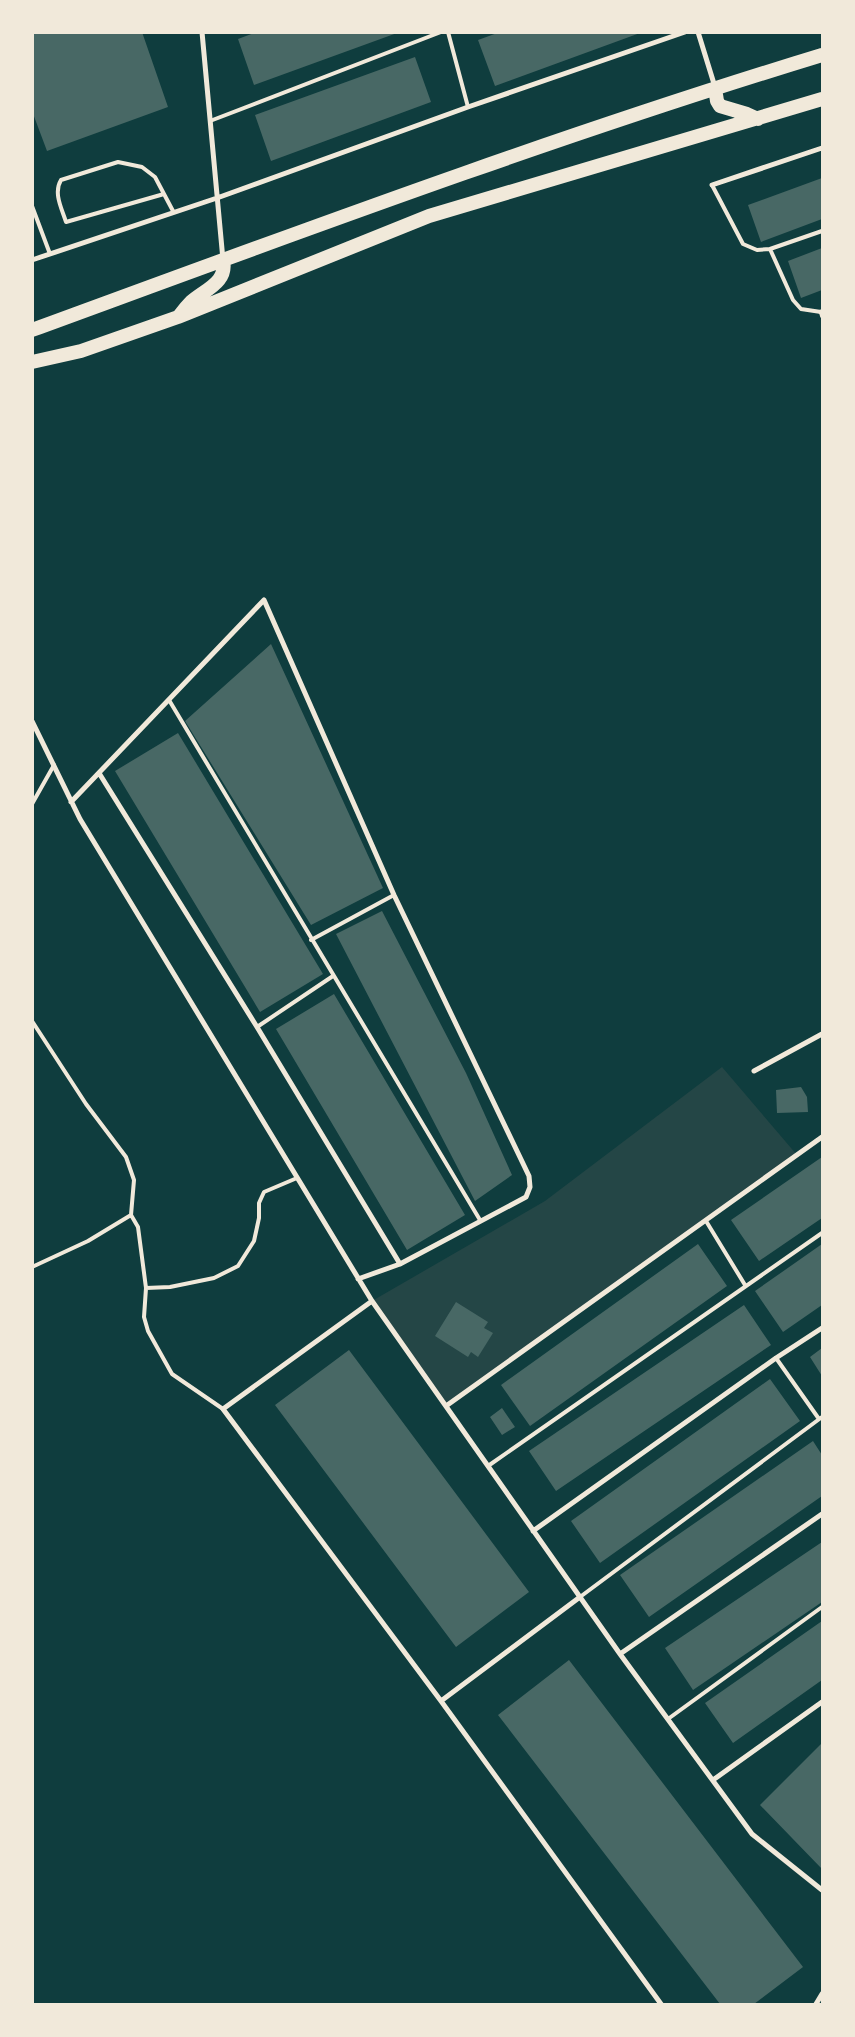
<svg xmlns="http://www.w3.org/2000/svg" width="855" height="2037" font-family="'Zilla Slab',serif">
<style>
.green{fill:#244646}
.building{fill:#486865}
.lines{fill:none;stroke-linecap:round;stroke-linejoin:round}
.service{stroke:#f1e9da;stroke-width:4}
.minor{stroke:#f1e9da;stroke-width:5}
.trunk{stroke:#f1e9da;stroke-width:14}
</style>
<rect width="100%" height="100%" fill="#0f3d3e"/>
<!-- green -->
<path class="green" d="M 722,1067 L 797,1155 L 446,1406 L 372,1301 L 545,1201 Z"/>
<!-- building -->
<path class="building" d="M 32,32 L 142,32 L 168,107 L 47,151 L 32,111 Z
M 257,32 L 397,32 L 397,33 L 254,85 L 238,39 Z
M 500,32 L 640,32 L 640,33 L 495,86 L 478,40 Z
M 415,57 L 431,102 L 271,161 L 255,115 Z
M 822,178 L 822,219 L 761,242 L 748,205 Z
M 822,248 L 822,290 L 801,298 L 788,261 Z
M 271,644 L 383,888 L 311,925 L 185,721 Z
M 178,733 L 323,974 L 260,1012 L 115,771 Z
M 382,911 L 466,1073 L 512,1175 L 475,1201 L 336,934 Z
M 334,994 L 465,1215 L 407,1250 L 276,1029 Z
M 801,1087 L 807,1097 L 808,1112 L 777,1113 L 776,1090 Z
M 822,1157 L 822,1218 L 759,1261 L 731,1220 Z
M 698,1244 L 727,1286 L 530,1426 L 501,1385 Z
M 822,1244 L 822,1305 L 783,1332 L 755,1291 Z
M 456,1302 L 488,1322 L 484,1328 L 493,1333 L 478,1357 L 471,1352 L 468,1357 L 435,1336 Z
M 744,1305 L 771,1345 L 556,1491 L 529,1451 Z
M 822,1348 L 822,1376 L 810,1357 Z
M 349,1350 L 529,1592 L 456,1647 L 275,1405 Z
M 770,1379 L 800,1421 L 600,1563 L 571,1521 Z
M 502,1408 L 515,1427 L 502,1435 L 490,1417 Z
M 813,1441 L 822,1455 L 822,1496 L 649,1617 L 620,1575 Z
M 822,1542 L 822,1602 L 693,1690 L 665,1648 Z
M 822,1621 L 822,1680 L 733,1743 L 705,1703 Z
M 569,1660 L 803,1967 L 754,2004 L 720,2004 L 498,1715 Z
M 822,1743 L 822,1869 L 760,1805 Z"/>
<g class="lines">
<!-- service -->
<path class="service" d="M 448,32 L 468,107
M 210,121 L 441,32
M 712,185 L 743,244 L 757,250 L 770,249 L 793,300 L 801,309 L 821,312 L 822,316
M 164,194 L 66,222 C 62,209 53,193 61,180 L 118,162 L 142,167 L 155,177 L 173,211
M 32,206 L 50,254
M 770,249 L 822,231
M 169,700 L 480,1220
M 32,804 L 54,765
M 311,940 L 394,895
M 32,1021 L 86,1104 L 126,1157 L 134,1180 L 131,1215
M 257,1027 L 333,976
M 706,1221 L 745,1285
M 32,1267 L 88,1241 L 131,1215 L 138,1227 L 146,1288 L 170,1287 L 214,1278 L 238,1266 L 254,1241 L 259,1218 L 259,1203 L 264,1192 L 297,1178
M 146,1288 L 144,1317 L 148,1331 L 172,1374 L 223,1409
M 776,1358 L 819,1419
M 488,1466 L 822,1233
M 580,1597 L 822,1417
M 668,1719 L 822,1607"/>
<!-- minor -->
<path class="minor" d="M 202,32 L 223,260
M 698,32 L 715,87
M 712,185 L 822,148
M 32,260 L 217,198 L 468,107 L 685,32
M 821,312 L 822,312
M 32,721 L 80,819 L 372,1301 L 620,1654 L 752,1834 L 822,1890
M 99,773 L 257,1027 L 400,1264
M 71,802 L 264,600 L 394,895 L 529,1176 L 530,1187 L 526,1197 L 400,1264 L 358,1279
M 754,1071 L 822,1034
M 372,1301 L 223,1409 L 441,1701 L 661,2004
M 446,1406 L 822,1137
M 533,1531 L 776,1358 L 822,1328
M 620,1654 L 822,1514
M 441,1701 L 580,1597
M 713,1780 L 822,1702
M 816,2004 L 822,1994"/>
<!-- trunk -->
<path class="trunk" d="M 715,88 L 717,101 L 720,106 L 747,114 L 758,119
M 180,315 C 183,311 187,306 191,302 C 204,290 228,283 223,260
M 32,330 C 294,234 556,136 822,55
M 32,362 L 81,351 L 178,317 L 429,216 L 822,99"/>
</g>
<!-- border -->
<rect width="855" height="2037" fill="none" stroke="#f1e9da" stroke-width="68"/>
</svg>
